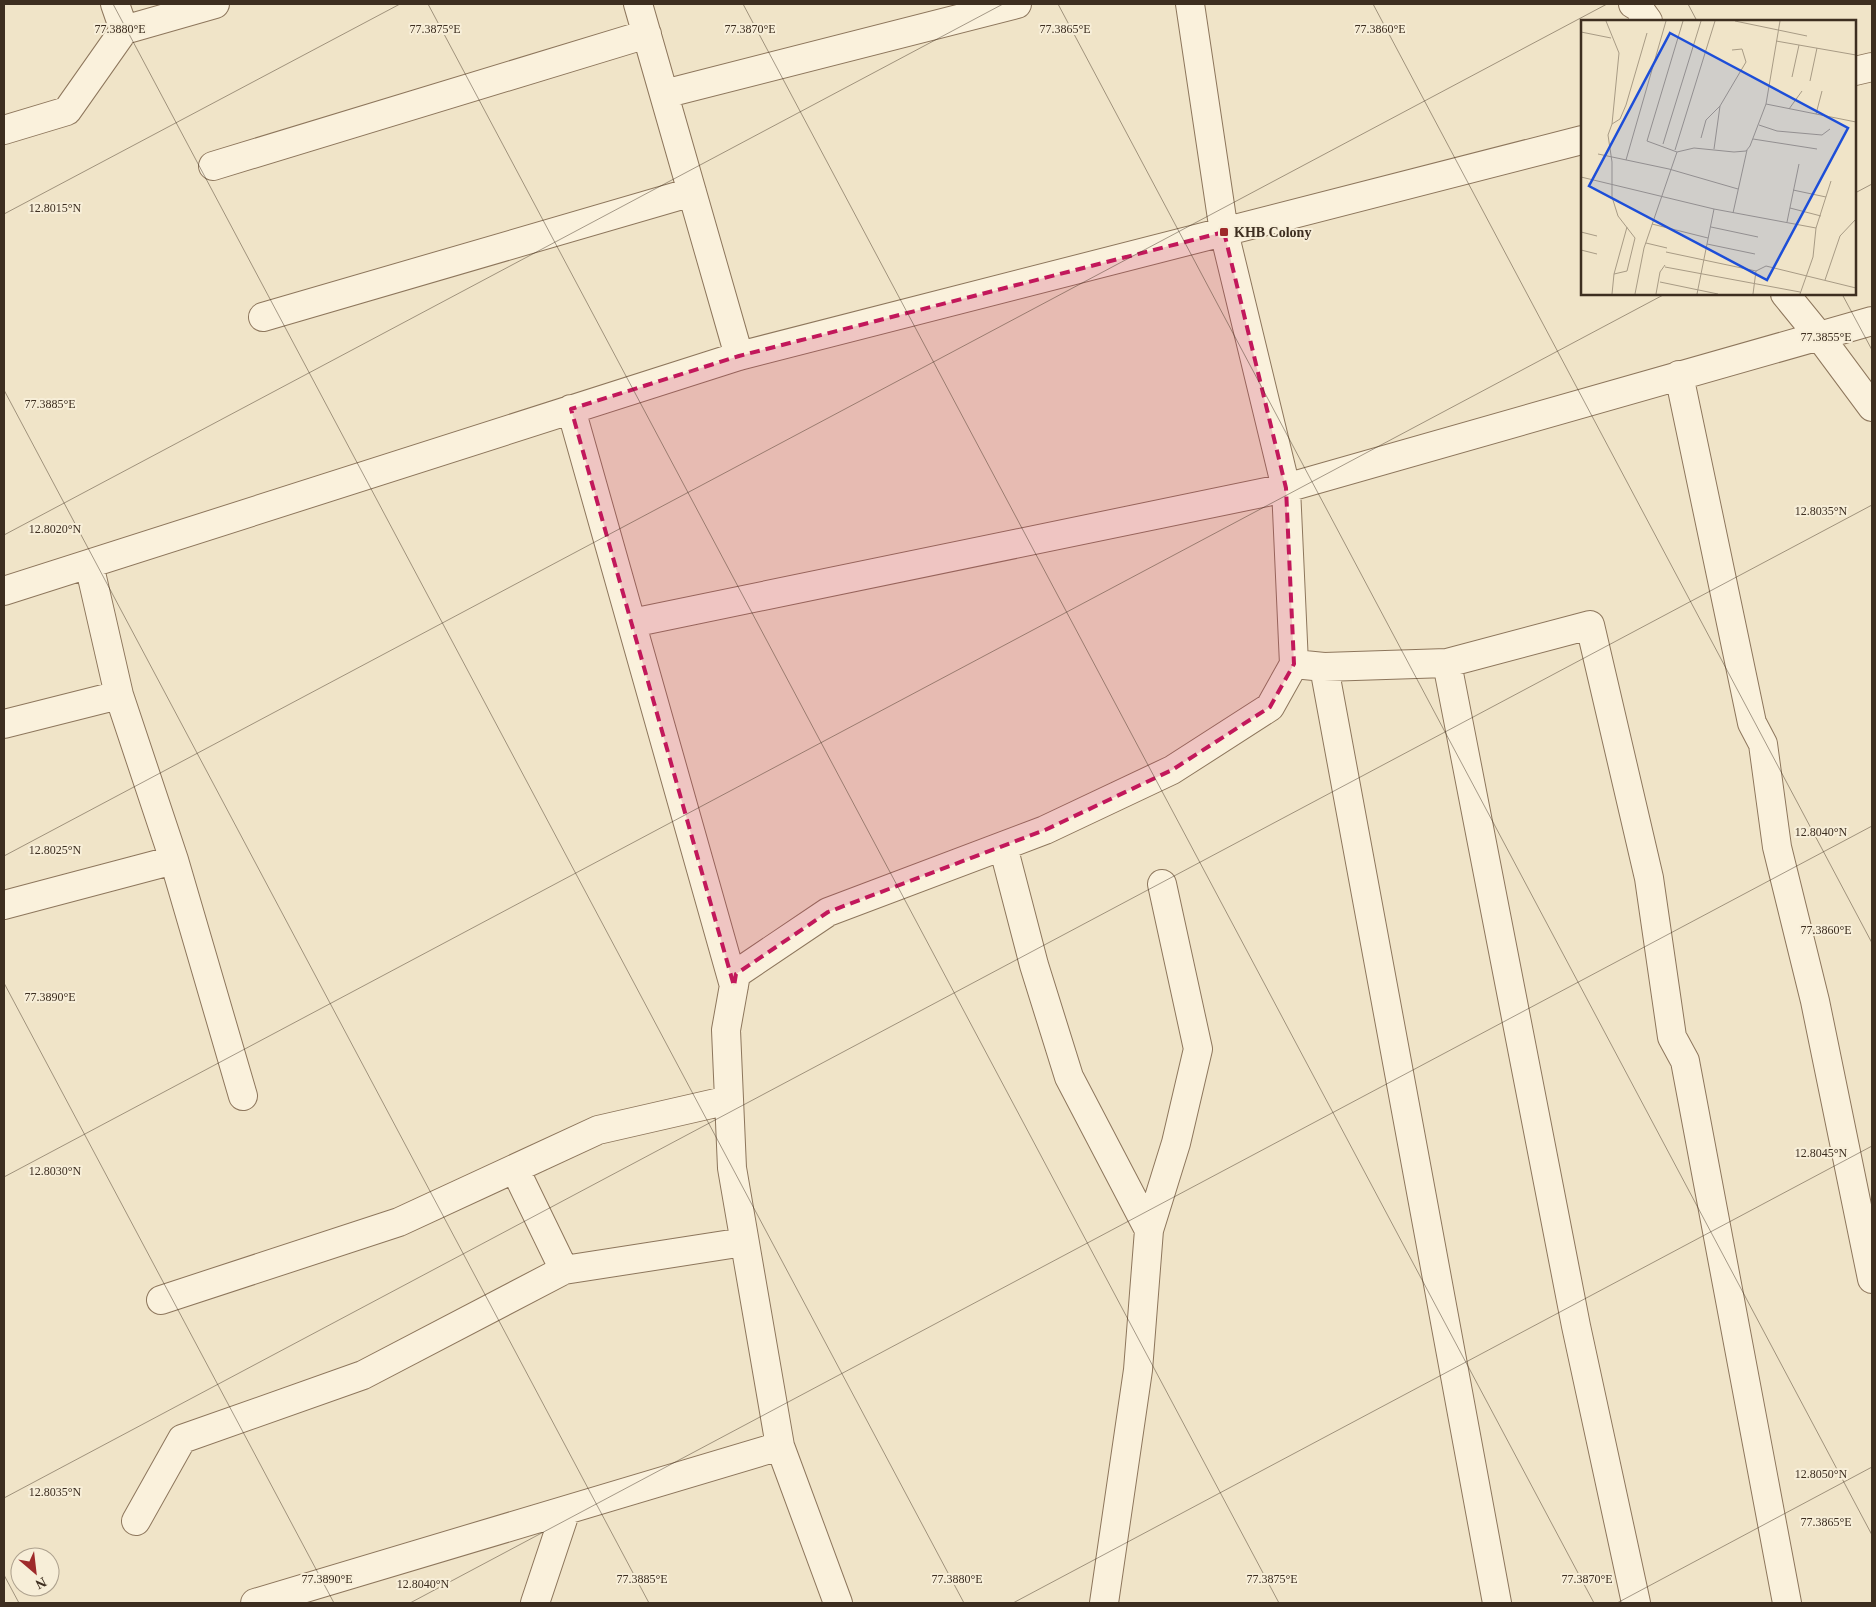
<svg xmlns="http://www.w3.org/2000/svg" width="1876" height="1607" font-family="'Times New Roman',serif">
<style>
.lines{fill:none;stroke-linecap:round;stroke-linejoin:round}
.minor-casing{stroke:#8d765c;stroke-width:30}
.minor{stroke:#faf1dc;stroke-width:28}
.marked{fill:#c2185b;fill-opacity:0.2;stroke:#c2185b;stroke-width:4;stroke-dasharray:10 6;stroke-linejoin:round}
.ticks{fill:none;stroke:#3d2e20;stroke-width:1;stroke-opacity:0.45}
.poi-dot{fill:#9e2a2b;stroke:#f7eed8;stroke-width:2}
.labels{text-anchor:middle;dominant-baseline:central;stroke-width:4;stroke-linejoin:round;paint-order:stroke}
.poi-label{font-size:14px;font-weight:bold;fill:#3d2e20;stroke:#f7eed8;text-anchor:start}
.inset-road{fill:none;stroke:#a89b85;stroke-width:1}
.view{fill:#1d4ed8;fill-opacity:0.15;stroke:#1d4ed8;stroke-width:2.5}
.inset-edge{fill:none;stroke:#3d2e20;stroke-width:2.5}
.ticks-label{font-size:12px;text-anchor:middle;fill:#3d2e20;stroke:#f7eed8;stroke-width:4;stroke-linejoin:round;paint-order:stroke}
</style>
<rect width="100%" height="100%" fill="#f0e4c8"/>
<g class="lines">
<defs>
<path id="minor" d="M 115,4 L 124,30
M 638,4 L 739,356
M 1633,4 L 1638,7 L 1648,21
M 1855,71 L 1872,67
M 664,94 L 1017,4
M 4,130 L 67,111 L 124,30 L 215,4
M 213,166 L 647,34
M 1785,294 L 1820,337 L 1872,407
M 263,317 L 692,192
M 1679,375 L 1752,723 L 1763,744 L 1777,847 L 1815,1001 L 1872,1279
M 571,409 L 734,986
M 89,564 L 119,695 L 174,860 L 243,1096
M 4,591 L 739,356 L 1582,140
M 632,623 L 1286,488 L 1872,321
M 1447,663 L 1576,1326 L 1636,1603
M 1294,664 L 1324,667 L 1447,663 L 1590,625 L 1649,878 L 1672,1037 L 1685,1061 L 1787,1603
M 1324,667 L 1497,1603
M 4,724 L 119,695
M 1003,846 L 1034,965 L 1069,1077 L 1149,1230 L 1138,1370 L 1104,1603
M 4,905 L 174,860
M 515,1169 L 564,1270
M 1149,1230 L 1176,1143 L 1198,1049 L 1162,884
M 161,1300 L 399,1222 L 598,1130 L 729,1100
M 136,1521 L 182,1439 L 363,1375 L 564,1270 L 744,1242
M 255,1603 L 780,1446
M 535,1603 L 566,1510
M 838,1603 L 780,1446 L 732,1168 L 726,1030 L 736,974 L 828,912 L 1045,830 L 1172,770 L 1270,707 L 1294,664 L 1286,488 L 1224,232 L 1190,4"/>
</defs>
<!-- minor casing -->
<use href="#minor" class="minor-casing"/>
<!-- minor -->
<use href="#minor" class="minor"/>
</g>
<!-- marked area -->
<path class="marked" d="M 1224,232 L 1286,488 L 1294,664 L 1270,707 L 1172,770 L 1045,830 L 828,912 L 736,974 L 734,986 L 571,409 L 739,356 Z"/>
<!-- ticks -->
<path class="ticks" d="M 113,4 L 964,1603M 428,4 L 1279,1603M 743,4 L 1594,1603M 1058,4 L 1872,1535M 1373,4 L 1872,943M 1688,4 L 1697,21M 1855,193 L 1872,184M 4,214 L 400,4M 1842,294 L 1872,350M 4,390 L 649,1603M 4,535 L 1003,4M 4,856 L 1607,4M 4,983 L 334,1603M 4,1177 L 1665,294M 4,1498 L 1872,505M 4,1575 L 19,1603M 410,1603 L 1872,826M 1013,1603 L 1872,1146M 1617,1603 L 1872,1467"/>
<!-- markers -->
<rect class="poi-dot" x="1219" y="227" width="10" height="10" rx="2.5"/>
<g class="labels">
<!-- poi labels -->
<g class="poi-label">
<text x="1234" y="232">KHB Colony</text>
</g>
</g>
<!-- overview -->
<g transform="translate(1581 20)">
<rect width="275" height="275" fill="#f0e4c8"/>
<path class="inset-road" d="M 25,1 L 38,33 L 31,104 L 27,115 L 31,142 L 31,177 L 37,196 L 54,218 L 46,251 L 33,254 L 31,274M 154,1 L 226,16M 0,12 L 30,18M 195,21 L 275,35M 211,57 L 218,25M 229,61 L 236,28M 185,84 L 275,102M 208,89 L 221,71M 235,94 L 241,71M 31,104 L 39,99 L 45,85 L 66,13M 178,105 L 196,111 L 241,115 L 249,109M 120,118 L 125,100 L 139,86M 172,119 L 236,129M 82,124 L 120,1M 133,129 L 139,86 L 165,42 L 161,29 L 151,30M 94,130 L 134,1M 96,132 L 66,121 L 102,1M 17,134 L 88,149 L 157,169M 45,140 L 85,1M 0,157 L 133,189 L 235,208M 212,170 L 245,177M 209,188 L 240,196M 152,193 L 166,130M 206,202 L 218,144M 71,204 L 127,218M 130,207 L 177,217M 0,212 L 16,216M 65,223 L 86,228M 126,224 L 174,234M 0,230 L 16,234M 85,232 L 175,251 L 185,246 L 275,268M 84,247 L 219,272M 33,254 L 46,207M 244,260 L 259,216 L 275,199M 79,262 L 137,274M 54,274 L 63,228 L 96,132 L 113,128 L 153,132 L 165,131 L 169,126 L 185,84 L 199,1M 75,274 L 79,252 L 84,245M 116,274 L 133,189M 172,274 L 175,251M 219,274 L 232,237 L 235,208 L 250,161"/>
<path class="view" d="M 89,13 L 267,108 L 186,260 L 8,166 Z"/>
<rect width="275" height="275" class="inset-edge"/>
</g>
<g class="ticks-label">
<text x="120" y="33">77.3880°E</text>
<text x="435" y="33">77.3875°E</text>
<text x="750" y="33">77.3870°E</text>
<text x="1065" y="33">77.3865°E</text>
<text x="1380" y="33">77.3860°E</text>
<text x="55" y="212">12.8015°N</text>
<text x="1826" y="341">77.3855°E</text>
<text x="50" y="408">77.3885°E</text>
<text x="1821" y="515">12.8035°N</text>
<text x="55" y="533">12.8020°N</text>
<text x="1821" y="836">12.8040°N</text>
<text x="55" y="854">12.8025°N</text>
<text x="1826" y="934">77.3860°E</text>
<text x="50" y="1001">77.3890°E</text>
<text x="1821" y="1157">12.8045°N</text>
<text x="55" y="1175">12.8030°N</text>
<text x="1821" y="1478">12.8050°N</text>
<text x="55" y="1496">12.8035°N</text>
<text x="1826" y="1526">77.3865°E</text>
<text x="327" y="1583">77.3890°E</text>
<text x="642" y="1583">77.3885°E</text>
<text x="957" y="1583">77.3880°E</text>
<text x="1272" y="1583">77.3875°E</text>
<text x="1587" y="1583">77.3870°E</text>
<text x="423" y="1588">12.8040°N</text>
</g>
<!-- border -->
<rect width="1876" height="1607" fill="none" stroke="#3d2e20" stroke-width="10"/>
<!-- north arrow -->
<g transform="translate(35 1572) rotate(152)"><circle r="24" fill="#f7eed8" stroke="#ada18e"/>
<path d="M0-4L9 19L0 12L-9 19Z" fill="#9e2a2b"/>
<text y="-8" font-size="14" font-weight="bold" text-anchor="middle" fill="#3d2e20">N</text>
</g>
</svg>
